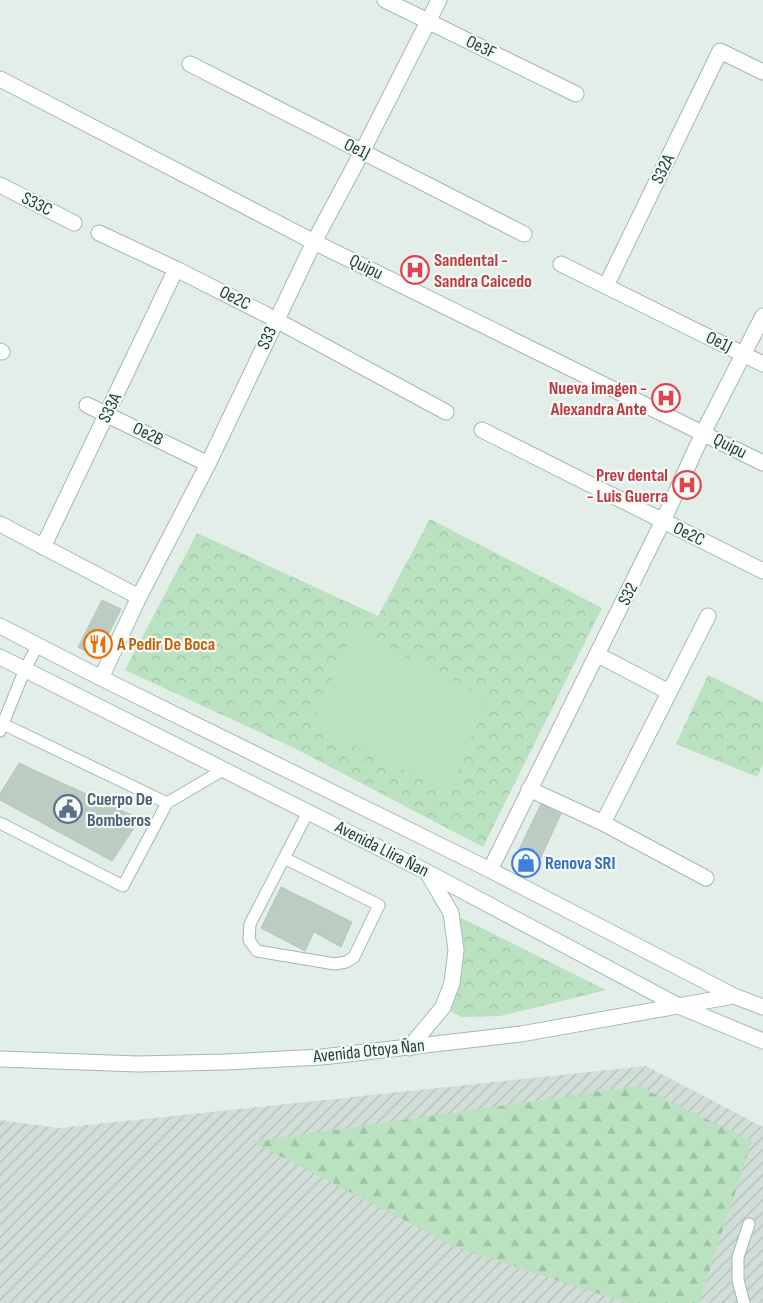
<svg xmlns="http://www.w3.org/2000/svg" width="763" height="1303" font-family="'Sofia Sans Condensed',sans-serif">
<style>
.industrial{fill:url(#industrial-furrows)}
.forest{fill:url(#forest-firs)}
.park{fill:url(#park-crowns)}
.pitch{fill:#bae1c0}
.building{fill:#bbccc3;stroke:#b5c8be}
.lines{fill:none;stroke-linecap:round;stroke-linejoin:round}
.lane-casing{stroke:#a5b7af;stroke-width:13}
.street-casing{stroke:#a5b7af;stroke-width:17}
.secondary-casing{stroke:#a3beb1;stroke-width:17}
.lane{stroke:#fff;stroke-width:11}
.street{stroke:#fff;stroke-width:15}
.secondary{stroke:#fff;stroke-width:15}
.labels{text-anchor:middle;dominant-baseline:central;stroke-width:4.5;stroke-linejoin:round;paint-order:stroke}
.street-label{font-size:18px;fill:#214135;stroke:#f4faf6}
.health-label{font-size:18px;font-weight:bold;fill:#be3a42;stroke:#f4faf6;text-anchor:end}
.food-label{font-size:18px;font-weight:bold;fill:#c56008;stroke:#f4faf6;text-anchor:start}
.service-label{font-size:18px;font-weight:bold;fill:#4e5e75;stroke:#f4faf6;text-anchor:start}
.shop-label{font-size:18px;font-weight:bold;fill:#366cbe;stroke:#f4faf6;text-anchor:start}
</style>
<defs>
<pattern id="industrial-furrows" width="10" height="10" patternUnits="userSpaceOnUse" patternTransform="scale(1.25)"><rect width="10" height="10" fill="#d1ded7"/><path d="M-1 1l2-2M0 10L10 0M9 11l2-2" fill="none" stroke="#b3c0b9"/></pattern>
<pattern id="forest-firs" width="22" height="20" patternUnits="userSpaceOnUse" patternTransform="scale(1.25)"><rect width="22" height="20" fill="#bae1c0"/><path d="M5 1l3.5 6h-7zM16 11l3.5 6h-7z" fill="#a0c2a6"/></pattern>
<pattern id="park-crowns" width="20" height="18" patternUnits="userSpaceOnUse" patternTransform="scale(1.25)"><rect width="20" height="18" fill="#bae1c0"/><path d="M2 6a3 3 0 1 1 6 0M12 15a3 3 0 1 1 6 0" fill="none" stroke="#a0c2a6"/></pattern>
</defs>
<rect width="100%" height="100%" fill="#e3eee8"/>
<!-- industrial -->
<path class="industrial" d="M 646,1066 L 763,1127 L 763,1303 L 0,1303 L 0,1120 L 59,1128 Z"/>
<!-- forest -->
<path class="forest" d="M 638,1086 L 752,1141 L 699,1303 L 627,1303 L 456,1247 L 253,1142 Z"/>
<!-- park -->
<path class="park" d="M 430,519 L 602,608 L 483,847 L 296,749 L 125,670 L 197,533 L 378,616 Z
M 708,675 L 763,702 L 763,764 L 757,777 L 676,744 Z
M 451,913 L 606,990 L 501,1016 L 462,1017 L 443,1007 L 452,983 Z"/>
<!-- pitch -->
<path class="pitch" d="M 354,629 L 486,699 L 450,791 L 311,726 Z"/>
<!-- building -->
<path class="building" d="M 102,600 L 121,609 L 97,657 L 78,647 Z
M 19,763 L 140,819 L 112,861 L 0,800 L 0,794 Z
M 541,804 L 561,814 L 534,872 L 513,862 Z
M 281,887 L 352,922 L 341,947 L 314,932 L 305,951 L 261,928 Z"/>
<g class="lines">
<defs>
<path id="lane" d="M 0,731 L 25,669 L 38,645
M 167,803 L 223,770
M 0,823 L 123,886 L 167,803 L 3,724
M 284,858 L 379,905 L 354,957 L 346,962 L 335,964 L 257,951 L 249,940 L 250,924 L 308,812
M 744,1303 L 738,1280 L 738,1257 L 749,1224"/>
<path id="street" d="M 385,0 L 576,94
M 190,64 L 524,234
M 0,79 L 314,242 L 763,463
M 0,185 L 74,223
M 99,233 L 176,269 L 265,314 L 446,412
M 561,264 L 763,364
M 606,286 L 720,51 L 763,72
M 0,351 L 2,352
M 87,405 L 208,464
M 482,430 L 763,571
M 0,524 L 139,597
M 43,547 L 176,269
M 598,655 L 669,692
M 101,678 L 139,597 L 208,464 L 314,242 L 362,152 L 439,0
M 529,789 L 603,823 L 706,878
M 603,823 L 708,616
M 490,870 L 663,521 L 703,433 L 763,316
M 0,1059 L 138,1064 L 225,1062 L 322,1057 L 521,1034 L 734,996"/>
<path id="secondary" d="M 0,626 L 101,678 L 490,870 L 734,996 L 763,1007
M 0,657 L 427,872 L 681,1007 L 763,1041
M 409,1048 L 443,1007 L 452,983 L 456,950 L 451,913 L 427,872"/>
</defs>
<!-- lane casing -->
<use href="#lane" class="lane-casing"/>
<!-- street casing -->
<use href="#street" class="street-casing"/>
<!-- secondary casing -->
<use href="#secondary" class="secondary-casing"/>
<!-- lane -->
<use href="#lane" class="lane"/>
<!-- street -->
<use href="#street" class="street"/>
<!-- secondary -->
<use href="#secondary" class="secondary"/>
</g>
<!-- icons -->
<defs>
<symbol id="hospital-ring" viewBox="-11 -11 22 22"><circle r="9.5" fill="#f4faf6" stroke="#e0444e" stroke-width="1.5"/><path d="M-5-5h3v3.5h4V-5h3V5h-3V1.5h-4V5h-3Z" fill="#e0444e"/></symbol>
<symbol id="restaurant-ring" viewBox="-11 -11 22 22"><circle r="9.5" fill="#f4faf6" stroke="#e8710a" stroke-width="1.5"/><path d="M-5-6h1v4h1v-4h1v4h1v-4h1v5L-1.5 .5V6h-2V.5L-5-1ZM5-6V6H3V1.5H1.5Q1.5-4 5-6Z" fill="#e8710a"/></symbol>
<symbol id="civic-ring" viewBox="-11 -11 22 22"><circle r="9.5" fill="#f4faf6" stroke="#5c6f8a" stroke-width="1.5"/><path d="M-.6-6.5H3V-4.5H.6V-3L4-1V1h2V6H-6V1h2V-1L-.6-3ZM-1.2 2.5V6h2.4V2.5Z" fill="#5c6f8a"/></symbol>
<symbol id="shop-ring" viewBox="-11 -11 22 22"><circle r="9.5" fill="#f4faf6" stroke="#3f7fe0" stroke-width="1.5"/><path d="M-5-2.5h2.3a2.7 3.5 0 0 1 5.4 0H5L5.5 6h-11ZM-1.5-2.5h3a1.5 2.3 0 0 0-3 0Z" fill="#3f7fe0"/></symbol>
</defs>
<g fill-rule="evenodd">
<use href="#hospital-ring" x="399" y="254" width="32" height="32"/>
<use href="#hospital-ring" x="650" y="382" width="32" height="32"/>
<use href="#hospital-ring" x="671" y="469" width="32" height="32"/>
<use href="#restaurant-ring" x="82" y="628" width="32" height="32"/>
<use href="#civic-ring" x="52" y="793" width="32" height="32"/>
<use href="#shop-ring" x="510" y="847" width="32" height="32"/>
</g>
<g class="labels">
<!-- street labels -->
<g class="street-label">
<text transform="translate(481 47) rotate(26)">Oe3F</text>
<text transform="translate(357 149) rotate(26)">Oe1J</text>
<text transform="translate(663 169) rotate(-64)">S32A</text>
<text transform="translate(37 204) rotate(27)">S33C</text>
<text transform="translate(366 267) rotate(26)">Quipu</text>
<text transform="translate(235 298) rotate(27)">Oe2C</text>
<text transform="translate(267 338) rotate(-65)">S33</text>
<text transform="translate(719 342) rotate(26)">Oe1J</text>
<text transform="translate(110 408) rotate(-64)">S33A</text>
<text transform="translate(148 434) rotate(26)">Oe2B</text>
<text transform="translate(730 446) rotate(27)">Quipu</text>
<text transform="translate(689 534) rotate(26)">Oe2C</text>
<text transform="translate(628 594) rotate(-64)">S32</text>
<text transform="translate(382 849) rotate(27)">Avenida Llira Ñan</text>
<text transform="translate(369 1051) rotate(-6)">Avenida Otoya Ñan</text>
</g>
<!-- health labels -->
<g class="health-label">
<text x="434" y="260" text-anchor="start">Sandental -<tspan x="434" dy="21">Sandra Caicedo</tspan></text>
<text x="647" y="388">Nueva imagen -<tspan x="647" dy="21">Alexandra Ante</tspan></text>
<text x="668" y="475">Prev dental<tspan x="668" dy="21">- Luis Guerra</tspan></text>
</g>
<!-- food labels -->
<g class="food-label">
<text x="117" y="644">A Pedir De Boca</text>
</g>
<!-- service labels -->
<g class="service-label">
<text x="87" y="799">Cuerpo De<tspan x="87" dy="21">Bomberos</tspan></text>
</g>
<!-- shop labels -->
<g class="shop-label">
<text x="545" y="863">Renova SRI</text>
</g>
</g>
</svg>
